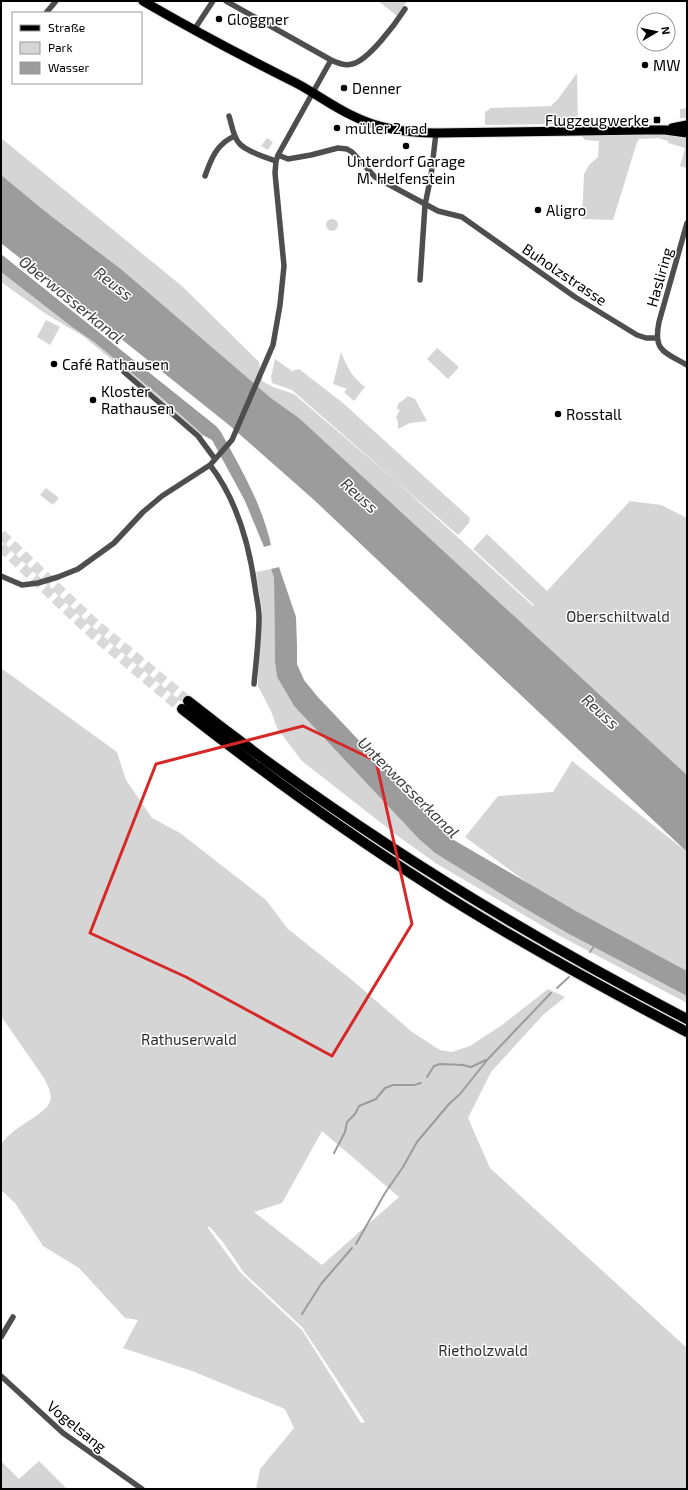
<svg xmlns="http://www.w3.org/2000/svg" width="688" height="1490" font-family="'Exo 2',sans-serif">
<style>
.green{fill:#d5d5d5;fill-rule:evenodd}
.water{fill:#9c9c9c}
.lines{fill:none;stroke-linecap:round;stroke-linejoin:round}
.stream{stroke:#9c9c9c;stroke-width:2}
.highway-tunnel{stroke:#d9d9d9;stroke-width:10;stroke-dasharray:10 5;stroke-linecap:butt}
.primary-casing{stroke:#dbdbdb;stroke-width:11}
.highway-casing{stroke:#dbdbdb;stroke-width:12}
.street{stroke:#4e4e4e;stroke-width:5.5}
.primary{stroke:#000;stroke-width:9}
.highway{stroke:#000;stroke-width:10}
.marked{fill:none;stroke:#d62828;stroke-width:3;stroke-linejoin:round}
.poi-dot{fill:#000;stroke:#fff;stroke-width:1.5}
.labels{text-anchor:middle;dominant-baseline:central;stroke-width:3;stroke-linejoin:round;paint-order:stroke}
.poi-label{font-size:15px;fill:#000;stroke:#fff;text-anchor:start}
.street-label{font-size:15px;fill:#000;stroke:#fff}
.park-label{font-size:15px;fill:#2c2c2c;stroke:#fff}
.water-label{font-size:16px;font-style:italic;fill:#3d3d3d;stroke:#fff}
</style>
<rect width="100%" height="100%" fill="#fff"/>
<!-- green -->
<path class="green" d="M 378,1 L 407,1 L 397,16 Z
M 577,73 L 578,122 L 629,122 L 655,118 L 655,119 L 621,123 L 485,125 L 485,112 L 491,108 L 551,106 L 558,99 Z
M 687,108 L 687,117 L 685,118 L 660,119 L 680,118 L 680,109 Z
M 581,135 L 671,135 L 685,137 L 687,137 L 687,168 L 680,166 L 685,148 L 668,143 L 668,141 L 658,138 L 639,139 L 637,142 L 613,220 L 582,219 L 584,174 L 589,165 L 598,157 L 599,141 L 585,140 Z
M 1,138 L 183,287 L 259,362 L 262,381 L 273,387 L 294,394 L 396,481 L 533,606 L 534,605 L 473,549 L 486,535 L 487,534 L 547,591 L 630,501 L 661,505 L 687,518 L 687,775 L 299,418 L 271,398 L 121,269 L 51,216 L 1,175 Z
M 267,138 L 273,142 L 268,150 L 261,146 Z
M326 225a6 6 0 1 1 12 0a6 6 0 1 1-12 0Z
M 1,272 L 72,327 L 94,342 L 162,398 L 203,435 L 202,438 L 164,403 L 83,336 L 46,314 L 1,282 Z
M 46,320 L 60,327 L 50,345 L 37,337 Z
M 437,348 L 459,367 L 448,379 L 427,359 Z
M 341,352 C 346,366 353,378 365,387 L 354,401 L 344,392 L 347,389 L 333,384 Z
M 275,359 L 292,371 L 299,369 L 343,403 L 470,518 L 469,523 L 458,535 L 292,390 L 272,383 L 271,377 Z
M 408,396 L 415,399 L 427,421 L 410,423 L 398,429 L 398,422 L 396,417 L 400,410 L 397,409 L 398,404 Z
M 46,488 L 59,498 L 53,505 L 40,495 Z
M 271,569 L 274,578 L 275,662 L 277,677 L 294,706 L 419,839 L 435,853 L 519,905 L 569,934 L 687,996 L 687,1003 L 558,935 L 437,864 L 399,837 L 302,761 L 277,728 L 271,711 L 258,686 L 259,636 L 262,611 L 256,572 Z
M 1,668 L 117,752 L 126,780 L 152,818 L 180,833 L 266,900 L 288,929 L 352,980 L 412,1032 L 440,1050 L 452,1052 L 470,1046 L 502,1025 L 548,989 L 565,997 L 543,1015 L 491,1072 L 468,1118 L 490,1168 L 687,1348 L 687,1489 L 256,1489 L 260,1469 L 294,1428 L 285,1409 L 192,1371 L 123,1348 L 138,1320 L 125,1318 L 79,1268 L 43,1246 L 15,1203 L 1,1190 L 1,1145 C 10,1128 45,1115 50,1102 C 53,1094 47,1085 44,1078 L 1,1016 ZM 322,1131 L 399,1197 L 322,1265 L 254,1212 L 282,1203 ZM 209,1226 L 222,1241 L 245,1274 L 302,1327 L 365,1422 L 361,1423 L 302,1330 L 240,1272 L 208,1228 Z
M 572,761 L 687,852 L 687,971 L 576,911 L 529,884 L 465,837 L 498,796 L 553,792 Z
M 1,1461 L 19,1479 L 39,1461 L 67,1489 L 1,1489 Z"/>
<!-- water -->
<path class="water" d="M 1,175 L 51,216 L 121,269 L 271,398 L 299,418 L 687,775 L 687,852 L 313,499 L 229,425 L 1,243 Z
M 1,254 L 216,426 L 221,432 C 241,469 262,504 271,545 L 264,547 L 245,501 L 212,440 L 203,435 L 162,398 L 94,342 L 72,327 L 1,272 Z
M 279,567 L 296,617 L 297,645 L 297,664 L 304,680 L 317,696 L 452,839 L 576,911 L 687,971 L 687,996 L 569,934 L 519,905 L 435,853 L 419,839 L 294,706 L 277,677 L 275,662 L 274,578 L 271,569 Z"/>
<g class="lines">
<!-- stream -->
<path class="stream" d="M 590,952 L 594,946
M 557,988 L 569,977
M 427,1077 L 434,1066 L 440,1064 L 463,1065 L 471,1067 L 486,1060
M 334,1153 L 345,1132 L 347,1122 L 355,1114 L 359,1106 L 376,1099 L 385,1088 L 393,1085 L 414,1085 L 421,1083
M 356,1244 L 385,1193 L 403,1167 L 417,1142 L 449,1104 L 460,1094 L 488,1059 L 551,993
M 302,1314 L 321,1284 L 352,1248"/>
<!-- highway-tunnel -->
<path class="highway-tunnel" d="M 1,534 L 92,621 L 188,701
M 1,547 L 87,629 L 182,709"/>
<defs>
<path id="primary" d="M 143,1 C 193,30 244,57 296,83 C 315,93 332,106 351,115 C 378,129 407,133 436,133 L 647,130 L 665,130 L 687,133
M 672,128 L 687,125"/>
<path id="highway" d="M 188,701 C 343,824 512,928 687,1019
M 182,709 C 261,771 342,830 427,884 C 511,938 599,986 687,1032"/>
</defs>
<!-- primary casing -->
<use href="#primary" class="primary-casing"/>
<!-- highway casing -->
<use href="#highway" class="highway-casing"/>
<!-- street -->
<path class="street" d="M 226,1 L 331,60
M 46,13 L 56,1
M 194,30 L 213,1
M 229,116 C 232,125 233,136 239,143 C 245,151 267,158 276,161
M 278,155 L 288,159 L 311,155 L 338,148 L 347,149 L 352,152 L 375,177 L 438,211 L 462,217 L 575,297 L 637,335 L 646,338 L 656,338
M 205,176 C 211,159 217,143 235,136
M 687,223 L 659,322 C 653,351 664,352 687,365
M 420,280 L 425,205 L 431,176 L 436,133
M 124,372 L 198,436 L 215,459
M 210,465 C 237,500 249,543 255,587 C 256,596 259,607 259,617 C 259,639 256,662 254,684
M 1,576 L 22,585 L 38,583 L 58,577 L 78,569 L 114,543 L 143,512 L 162,496 L 210,465 L 232,440 L 273,345 L 280,305 L 284,266 L 275,173 L 276,161 L 278,155 L 331,60 C 338,63 344,66 352,64 C 368,61 396,23 405,9
M 1,1337 L 13,1317
M 1,1376 L 63,1433 L 142,1489"/>
<!-- primary -->
<use href="#primary" class="primary"/>
<!-- highway -->
<use href="#highway" class="highway"/>
</g>
<!-- marked area -->
<path class="marked" d="M 303,726 L 376,761 L 412,924 L 332,1056 L 186,977 L 90,933 L 156,764 Z"/>
<!-- markers -->
<g class="poi-dot">
<circle cx="219" cy="19" r="4"/>
<circle cx="645" cy="65" r="4"/>
<circle cx="344" cy="88" r="4"/>
<rect x="653" y="116" width="8" height="8" rx="2"/>
<circle cx="337" cy="128" r="4"/>
<circle cx="406" cy="146" r="4"/>
<circle cx="538" cy="210" r="4"/>
<circle cx="54" cy="364" r="4"/>
<circle cx="93" cy="400" r="4"/>
<circle cx="558" cy="414" r="4"/>
</g>
<g class="labels">
<!-- poi labels -->
<g class="poi-label">
<text x="227" y="19">Gloggner</text>
<text x="653" y="65">MW</text>
<text x="352" y="88">Denner</text>
<text x="649" y="120" text-anchor="end">Flugzeugwerke</text>
<text x="345" y="128">müller 2 rad</text>
<text x="406" y="161" text-anchor="middle">Unterdorf Garage<tspan x="406" dy="17">M. Helfenstein</tspan></text>
<text x="546" y="210">Aligro</text>
<text x="62" y="364">Café Rathausen</text>
<text x="101" y="391">Kloster<tspan x="101" dy="17">Rathausen</tspan></text>
<text x="566" y="414">Rosstall</text>
</g>
<!-- street labels -->
<g class="street-label">
<text transform="translate(565 274) rotate(34)">Buholzstrasse</text>
<text transform="translate(659 277) rotate(-74)">Hasliring</text>
<text transform="translate(77 1426) rotate(39)">Vogelsang</text>
</g>
<!-- park labels -->
<g class="park-label">
<text x="618" y="616">Oberschiltwald</text>
<text x="189" y="1039">Rathuserwald</text>
<text x="483" y="1350">Rietholzwald</text>
</g>
<!-- water labels -->
<g class="water-label">
<text transform="translate(114 283) rotate(38)">Reuss</text>
<text transform="translate(72 299) rotate(39)">Oberwasserkanal</text>
<text transform="translate(360 495) rotate(42)">Reuss</text>
<text transform="translate(601 711) rotate(42)">Reuss</text>
<text transform="translate(409 787) rotate(45)">Unterwasserkanal</text>
</g>
</g>
<!-- border -->
<rect width="688" height="1490" fill="none" stroke="#000000" stroke-width="4"/>
<!-- legend -->
<rect x="12" y="12" width="130" height="72" fill="#ffffff" stroke="#999999"/>
<rect x="20" y="25" width="20" height="6" fill="#000000" stroke="#999999"/>
<text x="48" y="32" font-size="12" fill="#000000">Straße</text>
<rect x="20" y="42" width="20" height="12" fill="#d5d5d5" stroke="#999999"/>
<text x="48" y="52" font-size="12" fill="#000000">Park</text>
<rect x="20" y="62" width="20" height="12" fill="#9c9c9c" stroke="#999999"/>
<text x="48" y="72" font-size="12" fill="#000000">Wasser</text>
<!-- north arrow -->
<g transform="translate(656 32) rotate(81)"><circle r="19" fill="#ffffff" stroke="#999999"/>
<path d="M0-3L7 15L0 10L-7 15Z" fill="#000000"/>
<text y="-6" font-size="11" font-weight="bold" text-anchor="middle" fill="#000000">N</text>
</g>
</svg>
